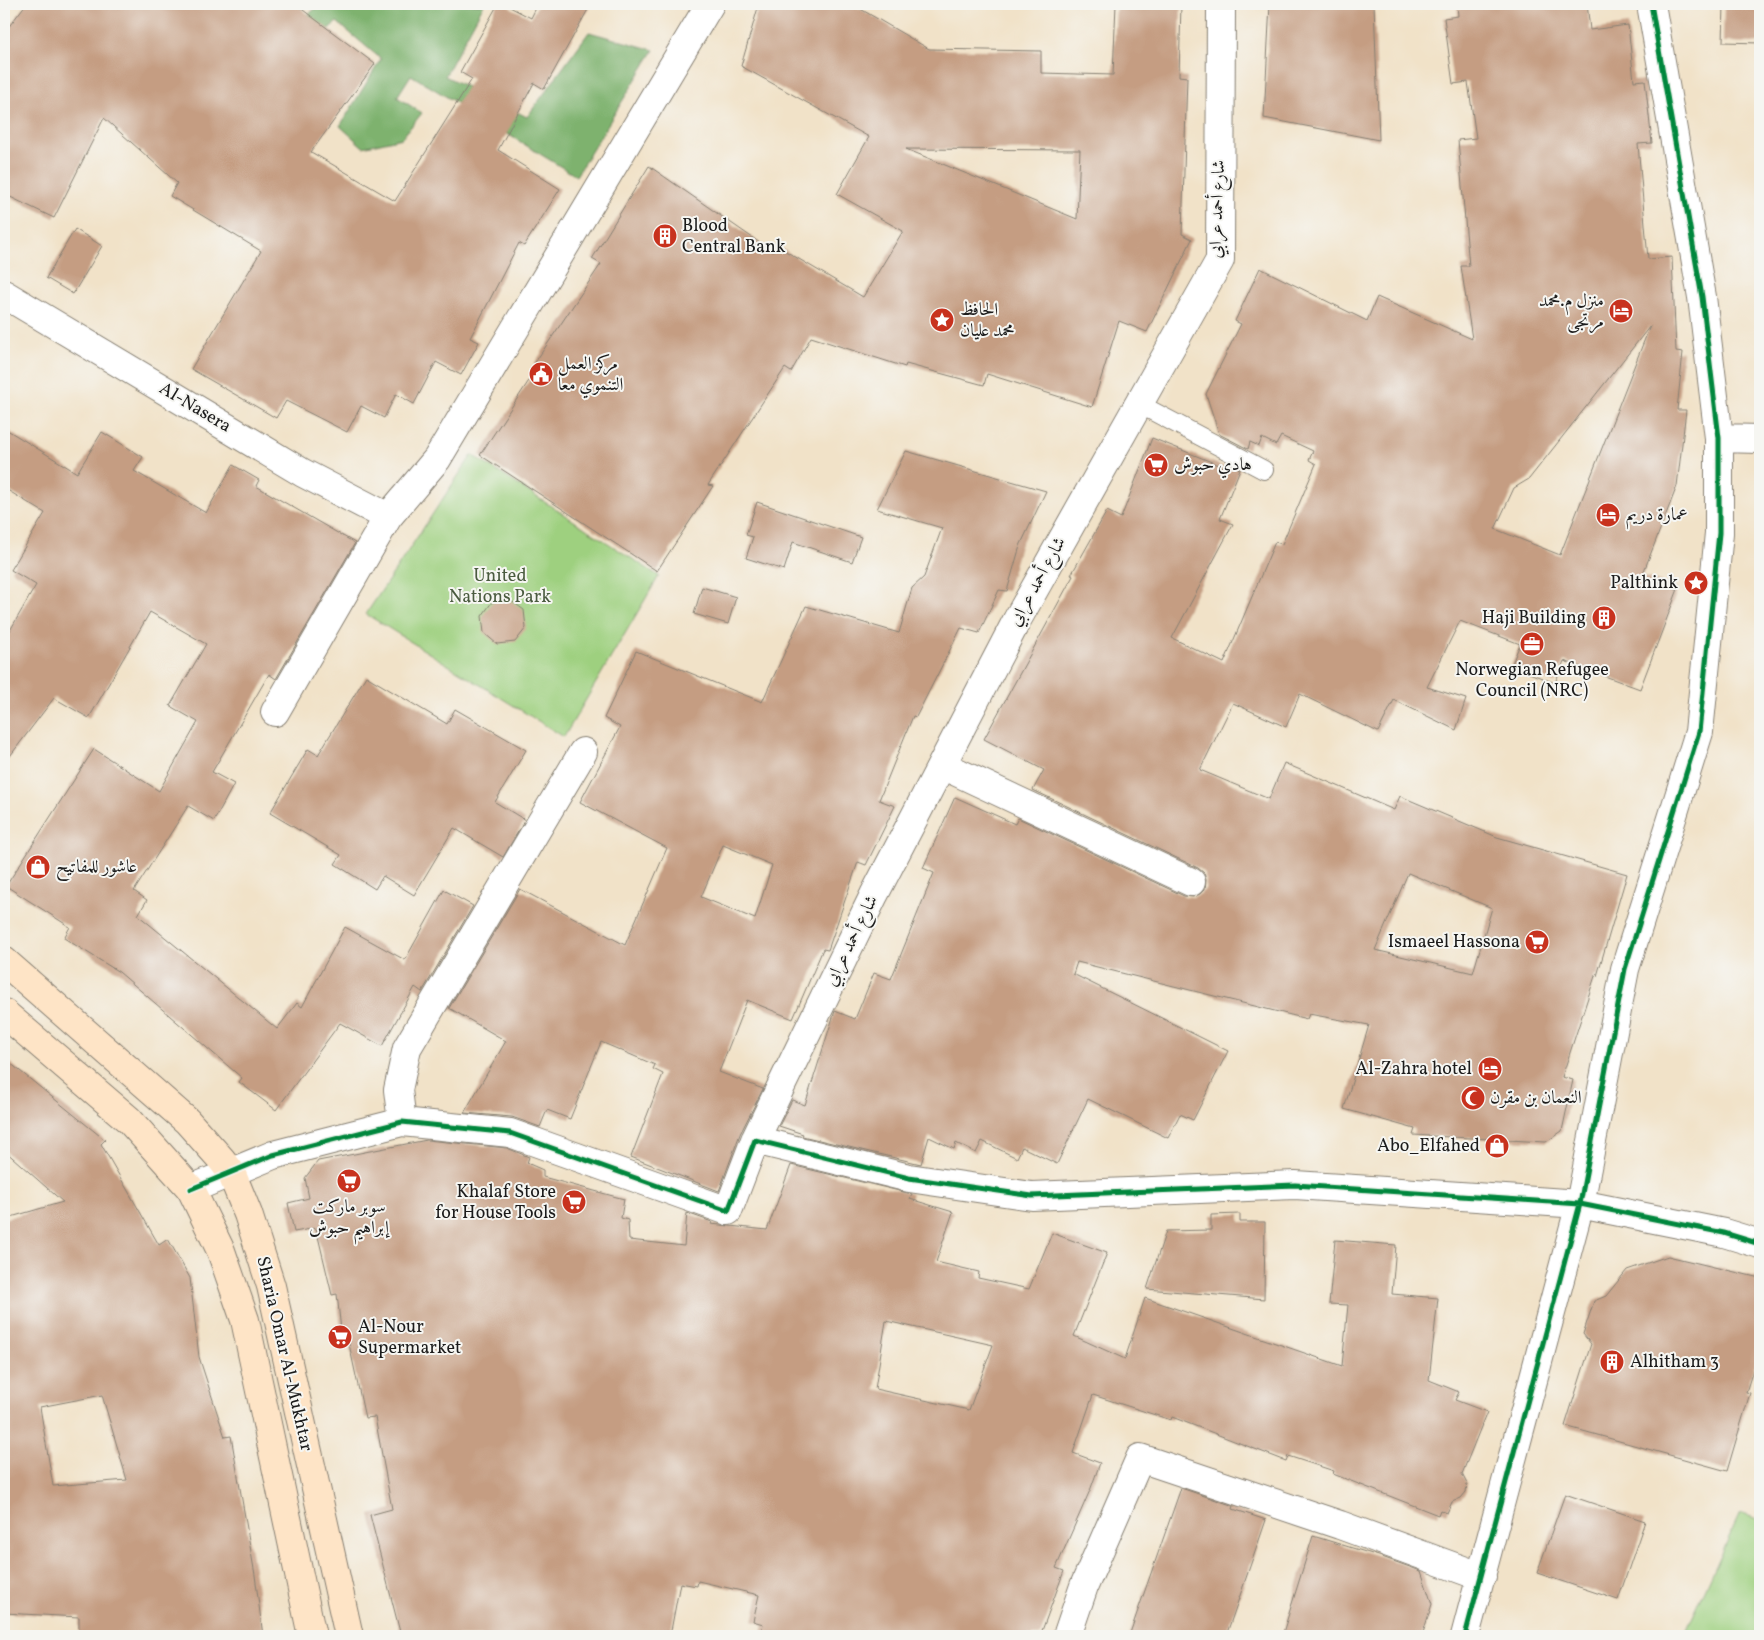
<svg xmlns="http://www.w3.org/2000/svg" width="1764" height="1640" font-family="Vollkorn,Amiri,serif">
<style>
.green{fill:#9ed07f;stroke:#5d764e}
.forest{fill:#7eb26e;stroke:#4d6745}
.building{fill:#c59d82;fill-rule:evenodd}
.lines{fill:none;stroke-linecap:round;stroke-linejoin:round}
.lane-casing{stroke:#867f72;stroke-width:20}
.street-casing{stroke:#867f72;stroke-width:30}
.secondary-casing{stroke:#867f72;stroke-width:30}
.lane{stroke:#fff;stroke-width:18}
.street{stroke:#fff;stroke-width:28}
.secondary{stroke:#fee4c6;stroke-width:28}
.cycleway-casing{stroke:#f6f6f2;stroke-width:8}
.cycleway{stroke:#00873e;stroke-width:5}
.labels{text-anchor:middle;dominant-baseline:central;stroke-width:4;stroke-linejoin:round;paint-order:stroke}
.street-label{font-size:18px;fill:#1c1c1c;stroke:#f6f6f2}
.poi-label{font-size:18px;fill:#1c1c1c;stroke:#f6f6f2;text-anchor:start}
.park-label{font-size:18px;fill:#4a5b3f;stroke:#f6f6f2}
</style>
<rect width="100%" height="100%" fill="#f6f6f2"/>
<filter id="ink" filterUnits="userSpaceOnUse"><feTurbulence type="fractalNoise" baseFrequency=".02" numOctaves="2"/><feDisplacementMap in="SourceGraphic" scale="10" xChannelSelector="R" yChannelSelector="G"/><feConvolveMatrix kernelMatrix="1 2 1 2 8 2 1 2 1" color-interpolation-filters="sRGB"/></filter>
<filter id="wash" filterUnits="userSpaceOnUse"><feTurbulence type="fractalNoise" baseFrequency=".0096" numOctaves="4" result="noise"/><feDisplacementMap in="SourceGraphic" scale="20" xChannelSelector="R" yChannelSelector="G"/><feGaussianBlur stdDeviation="1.12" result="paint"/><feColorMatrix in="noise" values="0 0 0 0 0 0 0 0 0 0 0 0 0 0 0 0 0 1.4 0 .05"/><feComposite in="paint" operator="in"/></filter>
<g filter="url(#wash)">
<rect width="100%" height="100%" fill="#f1e2c8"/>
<!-- green -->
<path class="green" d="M 472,455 L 659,576 L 564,737 L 366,614 Z
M 1740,1513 L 1760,1520 L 1760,1636 L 1684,1636 Z"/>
<!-- forest -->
<path class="forest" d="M 321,4 L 484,4 L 445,76 L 527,117 L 589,32 L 654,50 L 576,176 L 411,75 L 397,97 L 422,113 L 402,138 L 363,147 L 340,126 L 381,59 L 337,22 L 267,78 L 253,60 Z"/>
<g id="blocks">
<!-- building -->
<path class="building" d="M 26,4 L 295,4 L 375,64 L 311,152 L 395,201 L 472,79 L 460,72 L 498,4 L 504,4 L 531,18 L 538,4 L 591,4 L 544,89 L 534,83 L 498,150 L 560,189 L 524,246 L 519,243 L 470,338 L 479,342 L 461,375 L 436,362 L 414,404 L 396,394 L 384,418 L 361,406 L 347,432 L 286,401 L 276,418 L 191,369 L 261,251 L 170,196 L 177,183 L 104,118 L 54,218 L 4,194 L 4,33 Z
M 759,4 L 852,4 L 929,49 L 1041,51 L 1041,73 L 1113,75 L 1116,4 L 1181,4 L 1179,76 L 1187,77 L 1182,234 L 1192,239 L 1147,332 L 1119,321 L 1092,407 L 987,374 L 984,385 L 906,364 L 905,367 L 811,337 L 791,372 L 785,368 L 708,485 L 713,486 L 657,571 L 480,455 L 538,367 L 534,364 L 601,264 L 592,259 L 649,166 L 773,252 L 777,246 L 863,297 L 903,231 L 837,194 L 869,137 L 741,66 ZM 906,149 L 1080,150 L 1077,219 Z
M 1270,4 L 1374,4 L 1379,140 L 1264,118 Z
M 1457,4 L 1587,4 L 1590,30 L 1628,25 L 1634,81 L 1645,80 L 1652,143 L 1638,144 L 1648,259 L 1672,257 L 1676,351 L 1683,352 L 1677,410 L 1686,410 L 1677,486 L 1642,576 L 1678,589 L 1640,689 L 1564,661 L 1555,683 L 1511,666 L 1520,644 L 1460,621 L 1427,687 L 1466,699 L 1456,730 L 1394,700 L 1378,732 L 1300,694 L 1286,727 L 1233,703 L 1200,770 L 1269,799 L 1284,763 L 1394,810 L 1400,796 L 1497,837 L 1627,874 L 1597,976 L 1595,976 L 1562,1077 L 1573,1080 L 1562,1131 L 1546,1142 L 1413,1135 L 1415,1129 L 1344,1109 L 1369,1025 L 1309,1014 L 1307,1019 L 1077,962 L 1073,974 L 1228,1051 L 1193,1120 L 1180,1114 L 1168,1138 L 1088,1099 L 1057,1164 L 1022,1147 L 1017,1158 L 982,1141 L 976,1153 L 956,1143 L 954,1149 L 929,1137 L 921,1164 L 802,1136 L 803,1134 L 779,1126 L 792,1100 L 805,1105 L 835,1011 L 855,1019 L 874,973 L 891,979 L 934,873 L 923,868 L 955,797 L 1015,824 L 1018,818 L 1184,896 L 1193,897 L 1200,894 L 1205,889 L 1206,880 L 1204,873 L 1198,868 L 1033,790 L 1044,770 L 984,739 L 1073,576 L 1071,575 L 1107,511 L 1121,518 L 1152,438 L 1229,469 L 1228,463 L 1240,469 L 1220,519 L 1233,524 L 1172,638 L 1224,663 L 1275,542 L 1282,544 L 1316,464 L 1309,460 L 1313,451 L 1281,436 L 1276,445 L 1262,438 L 1259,446 L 1250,442 L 1248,449 L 1219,434 L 1206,394 L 1241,324 L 1235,321 L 1260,268 L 1367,321 L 1377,297 L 1472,339 L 1461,266 L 1469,266 L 1458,140 L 1476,138 L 1468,82 L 1453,84 L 1444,18 L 1458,16 ZM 1650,326 L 1560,555 L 1495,529 L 1514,488 L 1529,479 ZM 1408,873 L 1492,908 L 1473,973 L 1375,950 Z
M 1724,4 L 1760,4 L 1760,43 L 1723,42 Z
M 75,229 L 102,246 L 73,294 L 46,278 Z
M 4,428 L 77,473 L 102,432 L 143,457 L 134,471 L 206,513 L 233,465 L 259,480 L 256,486 L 355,543 L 276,679 L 269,674 L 212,772 L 234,784 L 214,821 L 188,806 L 134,891 L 147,900 L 138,915 L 277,1029 L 297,1003 L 302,1007 L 345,927 L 405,960 L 444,890 L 473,906 L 422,992 L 415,987 L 382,1046 L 340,1023 L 276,1110 L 239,1082 L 242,1078 L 119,972 L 64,938 L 70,927 L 6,886 L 94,749 L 159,791 L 198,722 L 170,706 L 206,644 L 150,612 L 89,718 L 54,698 L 4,764 L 4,641 L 36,585 L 11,570 L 45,513 L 4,488 Z
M 906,451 L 1046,491 L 1020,546 L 1007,591 L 999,590 L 979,633 L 961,628 L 916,717 L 913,716 L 879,800 L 895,806 L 866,865 L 858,862 L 828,950 L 823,949 L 793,1019 L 747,1000 L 719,1072 L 763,1089 L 740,1134 L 719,1191 L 631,1157 L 663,1074 L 653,1069 L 655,1065 L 601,1042 L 570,1119 L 547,1110 L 540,1127 L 512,1117 L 464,1113 L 506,1041 L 449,1008 L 520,889 L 625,945 L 667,848 L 580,802 L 620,727 L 604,718 L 636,651 L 762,702 L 806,606 L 899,633 L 912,588 L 924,577 L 942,528 L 877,509 ZM 723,845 L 772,865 L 755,919 L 701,897 Z
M 757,502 L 861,537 L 852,562 L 793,542 L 784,570 L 746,558 L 753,537 L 746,535 Z
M 702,587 L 736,597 L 728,624 L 694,614 Z
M 510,600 L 524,610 L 526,628 L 515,642 L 497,644 L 484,633 L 482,616 L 492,602 Z
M 366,676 L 447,724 L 455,709 L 526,750 L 495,802 L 525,820 L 503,857 L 454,828 L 414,895 L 383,876 L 375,889 L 335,864 L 341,855 L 270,813 L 308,749 L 318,755 Z
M 4,1058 L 105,1140 L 101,1144 L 159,1245 L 168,1239 L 190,1278 L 199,1357 L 225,1437 L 231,1436 L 255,1575 L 263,1636 L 79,1636 L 79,1617 L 4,1613 L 4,1219 L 63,1202 L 4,1150 ZM 102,1395 L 127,1480 L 53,1486 L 40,1407 Z
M 427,1140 L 507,1148 L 529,1157 L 527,1163 L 543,1170 L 543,1177 L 624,1199 L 621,1218 L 628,1220 L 629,1240 L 684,1246 L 687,1213 L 712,1222 L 711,1224 L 767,1230 L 791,1165 L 912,1194 L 910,1199 L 953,1212 L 936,1262 L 979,1272 L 978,1278 L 1029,1289 L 1052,1233 L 1107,1253 L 1074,1336 L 1125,1359 L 1145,1298 L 1342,1366 L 1348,1305 L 1329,1304 L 1335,1240 L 1396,1245 L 1392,1294 L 1438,1298 L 1429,1380 L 1459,1392 L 1455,1400 L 1487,1412 L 1462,1474 L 1467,1484 L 1466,1492 L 1461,1498 L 1452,1502 L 1447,1513 L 1440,1510 L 1438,1515 L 1333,1474 L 1334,1471 L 1288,1456 L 1286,1461 L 1172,1417 L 1171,1420 L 1093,1395 L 1073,1453 L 1100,1463 L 1091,1488 L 1056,1568 L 1064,1571 L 1040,1636 L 760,1636 L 763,1624 L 753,1621 L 759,1595 L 698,1581 L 697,1586 L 680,1583 L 670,1636 L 401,1636 L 370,1515 L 392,1509 L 375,1417 L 365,1418 L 346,1330 L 341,1330 L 337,1294 L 332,1295 L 316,1228 L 294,1232 L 288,1203 L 309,1198 L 305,1178 L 318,1161 ZM 886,1321 L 993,1345 L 969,1410 L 875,1389 Z
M 1240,1214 L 1240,1222 L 1265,1222 L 1264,1299 L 1147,1289 L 1166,1231 L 1211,1230 L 1211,1215 Z
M 1668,1256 L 1760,1278 L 1760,1348 L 1746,1392 L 1750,1393 L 1727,1471 L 1565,1426 L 1591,1344 L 1583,1334 L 1594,1301 L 1606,1296 L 1627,1270 Z
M 1181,1488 L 1234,1506 L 1233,1509 L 1266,1520 L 1226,1636 L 1129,1636 Z
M 1565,1494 L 1645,1521 L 1618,1600 L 1537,1573 Z
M 1313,1536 L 1382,1557 L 1421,1571 L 1432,1604 L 1422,1636 L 1282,1636 Z"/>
</g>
</g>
<g filter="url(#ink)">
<use href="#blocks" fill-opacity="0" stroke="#867f72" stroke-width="1"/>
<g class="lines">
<defs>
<path id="lane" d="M 1139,404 L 1264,470"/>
<path id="street" d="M 4,294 L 303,473 L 388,517
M 1719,438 L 1760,439
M 275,712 L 388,517 L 437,459 L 710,4
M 942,765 L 1191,882
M 402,1122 L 398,1090 L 407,1048 L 583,752
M 755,1140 L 874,895 L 1017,620 L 1220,260 L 1221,4
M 191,1189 L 273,1155 L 402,1122 L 510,1133 L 728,1211 L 755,1140 L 909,1178 L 1032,1196 L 1295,1185 L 1580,1204 L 1724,1233 L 1760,1244
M 1067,1636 L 1084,1586 L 1140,1458 L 1340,1525 L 1482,1577
M 1465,1636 L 1580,1204 L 1625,969 L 1699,732 L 1719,533 L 1719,438 L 1702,297 L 1651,4"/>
<path id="secondary" d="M 4,961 L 187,1121 L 221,1159 L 231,1172 L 248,1214 L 271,1286 L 349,1636
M 4,1013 L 129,1120 L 191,1189 L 221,1251 L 245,1320 L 312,1636"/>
</defs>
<!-- lane casing -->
<use href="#lane" class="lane-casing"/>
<!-- street casing -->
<use href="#street" class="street-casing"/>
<!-- secondary casing -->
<use href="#secondary" class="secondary-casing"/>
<!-- lane -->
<use href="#lane" class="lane"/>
<!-- street -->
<use href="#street" class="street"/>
<!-- secondary -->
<use href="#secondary" class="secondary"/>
<defs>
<path id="cycleway" d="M 191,1189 L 273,1155 L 402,1122 L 510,1133 L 728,1211 L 755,1140 L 909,1178 L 1032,1196 L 1295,1185 L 1580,1204 L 1724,1233 L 1760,1244
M 1465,1636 L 1580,1204 L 1625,969 L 1699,732 L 1719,533 L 1719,438 L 1702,297 L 1651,4"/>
</defs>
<!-- cycleway casing -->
<use href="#cycleway" class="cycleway-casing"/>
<!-- cycleway -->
<use href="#cycleway" class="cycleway"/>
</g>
</g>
<!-- icons -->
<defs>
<symbol id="building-disc" viewBox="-11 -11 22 22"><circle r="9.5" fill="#c8321e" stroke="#f6f6f2"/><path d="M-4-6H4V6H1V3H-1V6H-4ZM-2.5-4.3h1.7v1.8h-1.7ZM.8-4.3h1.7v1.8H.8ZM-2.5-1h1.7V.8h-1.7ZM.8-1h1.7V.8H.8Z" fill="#fff"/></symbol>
<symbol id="hotel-disc" viewBox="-11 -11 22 22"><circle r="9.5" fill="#c8321e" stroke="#f6f6f2"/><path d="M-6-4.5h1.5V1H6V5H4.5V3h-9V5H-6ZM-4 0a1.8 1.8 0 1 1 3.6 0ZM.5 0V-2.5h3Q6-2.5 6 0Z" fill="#fff"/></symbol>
<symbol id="sight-disc" viewBox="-11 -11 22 22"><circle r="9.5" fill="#c8321e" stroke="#f6f6f2"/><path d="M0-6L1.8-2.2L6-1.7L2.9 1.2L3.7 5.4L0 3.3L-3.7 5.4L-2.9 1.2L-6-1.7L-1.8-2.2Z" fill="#fff"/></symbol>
<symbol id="civic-disc" viewBox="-11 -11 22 22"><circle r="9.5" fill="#c8321e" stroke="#f6f6f2"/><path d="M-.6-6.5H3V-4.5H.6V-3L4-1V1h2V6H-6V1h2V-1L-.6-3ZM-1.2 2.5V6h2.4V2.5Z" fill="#fff"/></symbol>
<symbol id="supermarket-disc" viewBox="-11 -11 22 22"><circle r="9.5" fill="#c8321e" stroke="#f6f6f2"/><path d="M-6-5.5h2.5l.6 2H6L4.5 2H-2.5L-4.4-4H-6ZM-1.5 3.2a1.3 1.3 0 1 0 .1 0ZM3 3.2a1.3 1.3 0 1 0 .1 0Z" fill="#fff"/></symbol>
<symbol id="office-disc" viewBox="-11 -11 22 22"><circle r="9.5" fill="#c8321e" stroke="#f6f6f2"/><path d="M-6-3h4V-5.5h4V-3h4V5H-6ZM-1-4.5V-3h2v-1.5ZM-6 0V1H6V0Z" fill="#fff"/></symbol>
<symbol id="shop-disc" viewBox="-11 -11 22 22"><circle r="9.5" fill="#c8321e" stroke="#f6f6f2"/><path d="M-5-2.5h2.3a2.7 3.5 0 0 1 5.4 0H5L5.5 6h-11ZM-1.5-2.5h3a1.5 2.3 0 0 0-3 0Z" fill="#fff"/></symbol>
<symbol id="mosque-disc" viewBox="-11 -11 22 22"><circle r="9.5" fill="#c8321e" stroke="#f6f6f2"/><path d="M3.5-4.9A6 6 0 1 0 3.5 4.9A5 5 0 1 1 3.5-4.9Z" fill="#fff"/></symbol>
</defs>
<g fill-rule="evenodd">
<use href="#building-disc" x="651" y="222" width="28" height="28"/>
<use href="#hotel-disc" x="1607" y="297" width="28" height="28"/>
<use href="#sight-disc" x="928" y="306" width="28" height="28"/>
<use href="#civic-disc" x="527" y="360" width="28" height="28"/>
<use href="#supermarket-disc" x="1142" y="451" width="28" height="28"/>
<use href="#hotel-disc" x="1594" y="501" width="28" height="28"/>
<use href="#sight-disc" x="1682" y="569" width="28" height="28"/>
<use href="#building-disc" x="1590" y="604" width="28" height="28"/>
<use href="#office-disc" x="1518" y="630" width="28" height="28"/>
<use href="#shop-disc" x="24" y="853" width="28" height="28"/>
<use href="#supermarket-disc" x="1523" y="928" width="28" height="28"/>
<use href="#hotel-disc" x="1476" y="1055" width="28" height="28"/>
<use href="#mosque-disc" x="1459" y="1084" width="28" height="28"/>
<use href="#shop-disc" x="1483" y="1132" width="28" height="28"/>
<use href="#supermarket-disc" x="335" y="1167" width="28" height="28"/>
<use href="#supermarket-disc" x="560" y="1188" width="28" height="28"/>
<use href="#supermarket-disc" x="326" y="1323" width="28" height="28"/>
<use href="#building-disc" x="1598" y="1348" width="28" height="28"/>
</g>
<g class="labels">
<!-- street labels -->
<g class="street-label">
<text transform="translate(1218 209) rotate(-88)">شارع أحمد عرابي</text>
<text transform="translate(195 408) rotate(31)">Al-Nasera</text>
<text transform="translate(1038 582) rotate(-61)">شارع أحمد عرابي</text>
<text transform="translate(852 941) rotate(-64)">شارع أحمد عرابي</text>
<text transform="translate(284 1354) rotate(77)">Sharia Omar Al-Mukhtar</text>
</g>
<!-- poi labels -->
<g class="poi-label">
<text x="682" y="226">Blood<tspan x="682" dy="21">Central Bank</tspan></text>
<text x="1604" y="301" text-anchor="end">منزل م.محمد<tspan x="1604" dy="21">مرتجى</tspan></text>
<text x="960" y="310">الحافظ<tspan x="960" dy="21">محمد عليان</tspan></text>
<text x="558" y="364">مركز العمل<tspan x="558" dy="21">التنموي معا</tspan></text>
<text x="1174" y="465">هادي حبوش</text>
<text x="1626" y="515">عمارة دريم</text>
<text x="1678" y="583" text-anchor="end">Palthink</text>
<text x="1586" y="618" text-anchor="end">Haji Building</text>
<text x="1532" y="670" text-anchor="middle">Norwegian Refugee<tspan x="1532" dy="21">Council (NRC)</tspan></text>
<text x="56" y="867">عاشور للمفاتيح</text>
<text x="1520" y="942" text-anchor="end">Ismaeel Hassona</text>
<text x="1472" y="1069" text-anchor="end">Al-Zahra hotel</text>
<text x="1490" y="1098">النعمان بن مقرن</text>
<text x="1480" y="1146" text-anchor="end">Abo_Elfahed</text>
<text x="556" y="1192" text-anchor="end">Khalaf Store<tspan x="556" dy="21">for House Tools</tspan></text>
<text x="349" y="1207" text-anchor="middle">سوبر ماركت<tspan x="349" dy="21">إبراهيم حبوش</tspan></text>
<text x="358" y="1327">Al-Nour<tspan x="358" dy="21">Supermarket</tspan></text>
<text x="1630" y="1362">Alhitham 3</text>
</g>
<!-- park labels -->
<g class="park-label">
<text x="500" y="576">United<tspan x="500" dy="21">Nations Park</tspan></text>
</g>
</g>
<!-- margin -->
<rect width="1764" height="1640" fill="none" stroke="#f6f6f2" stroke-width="20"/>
</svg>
